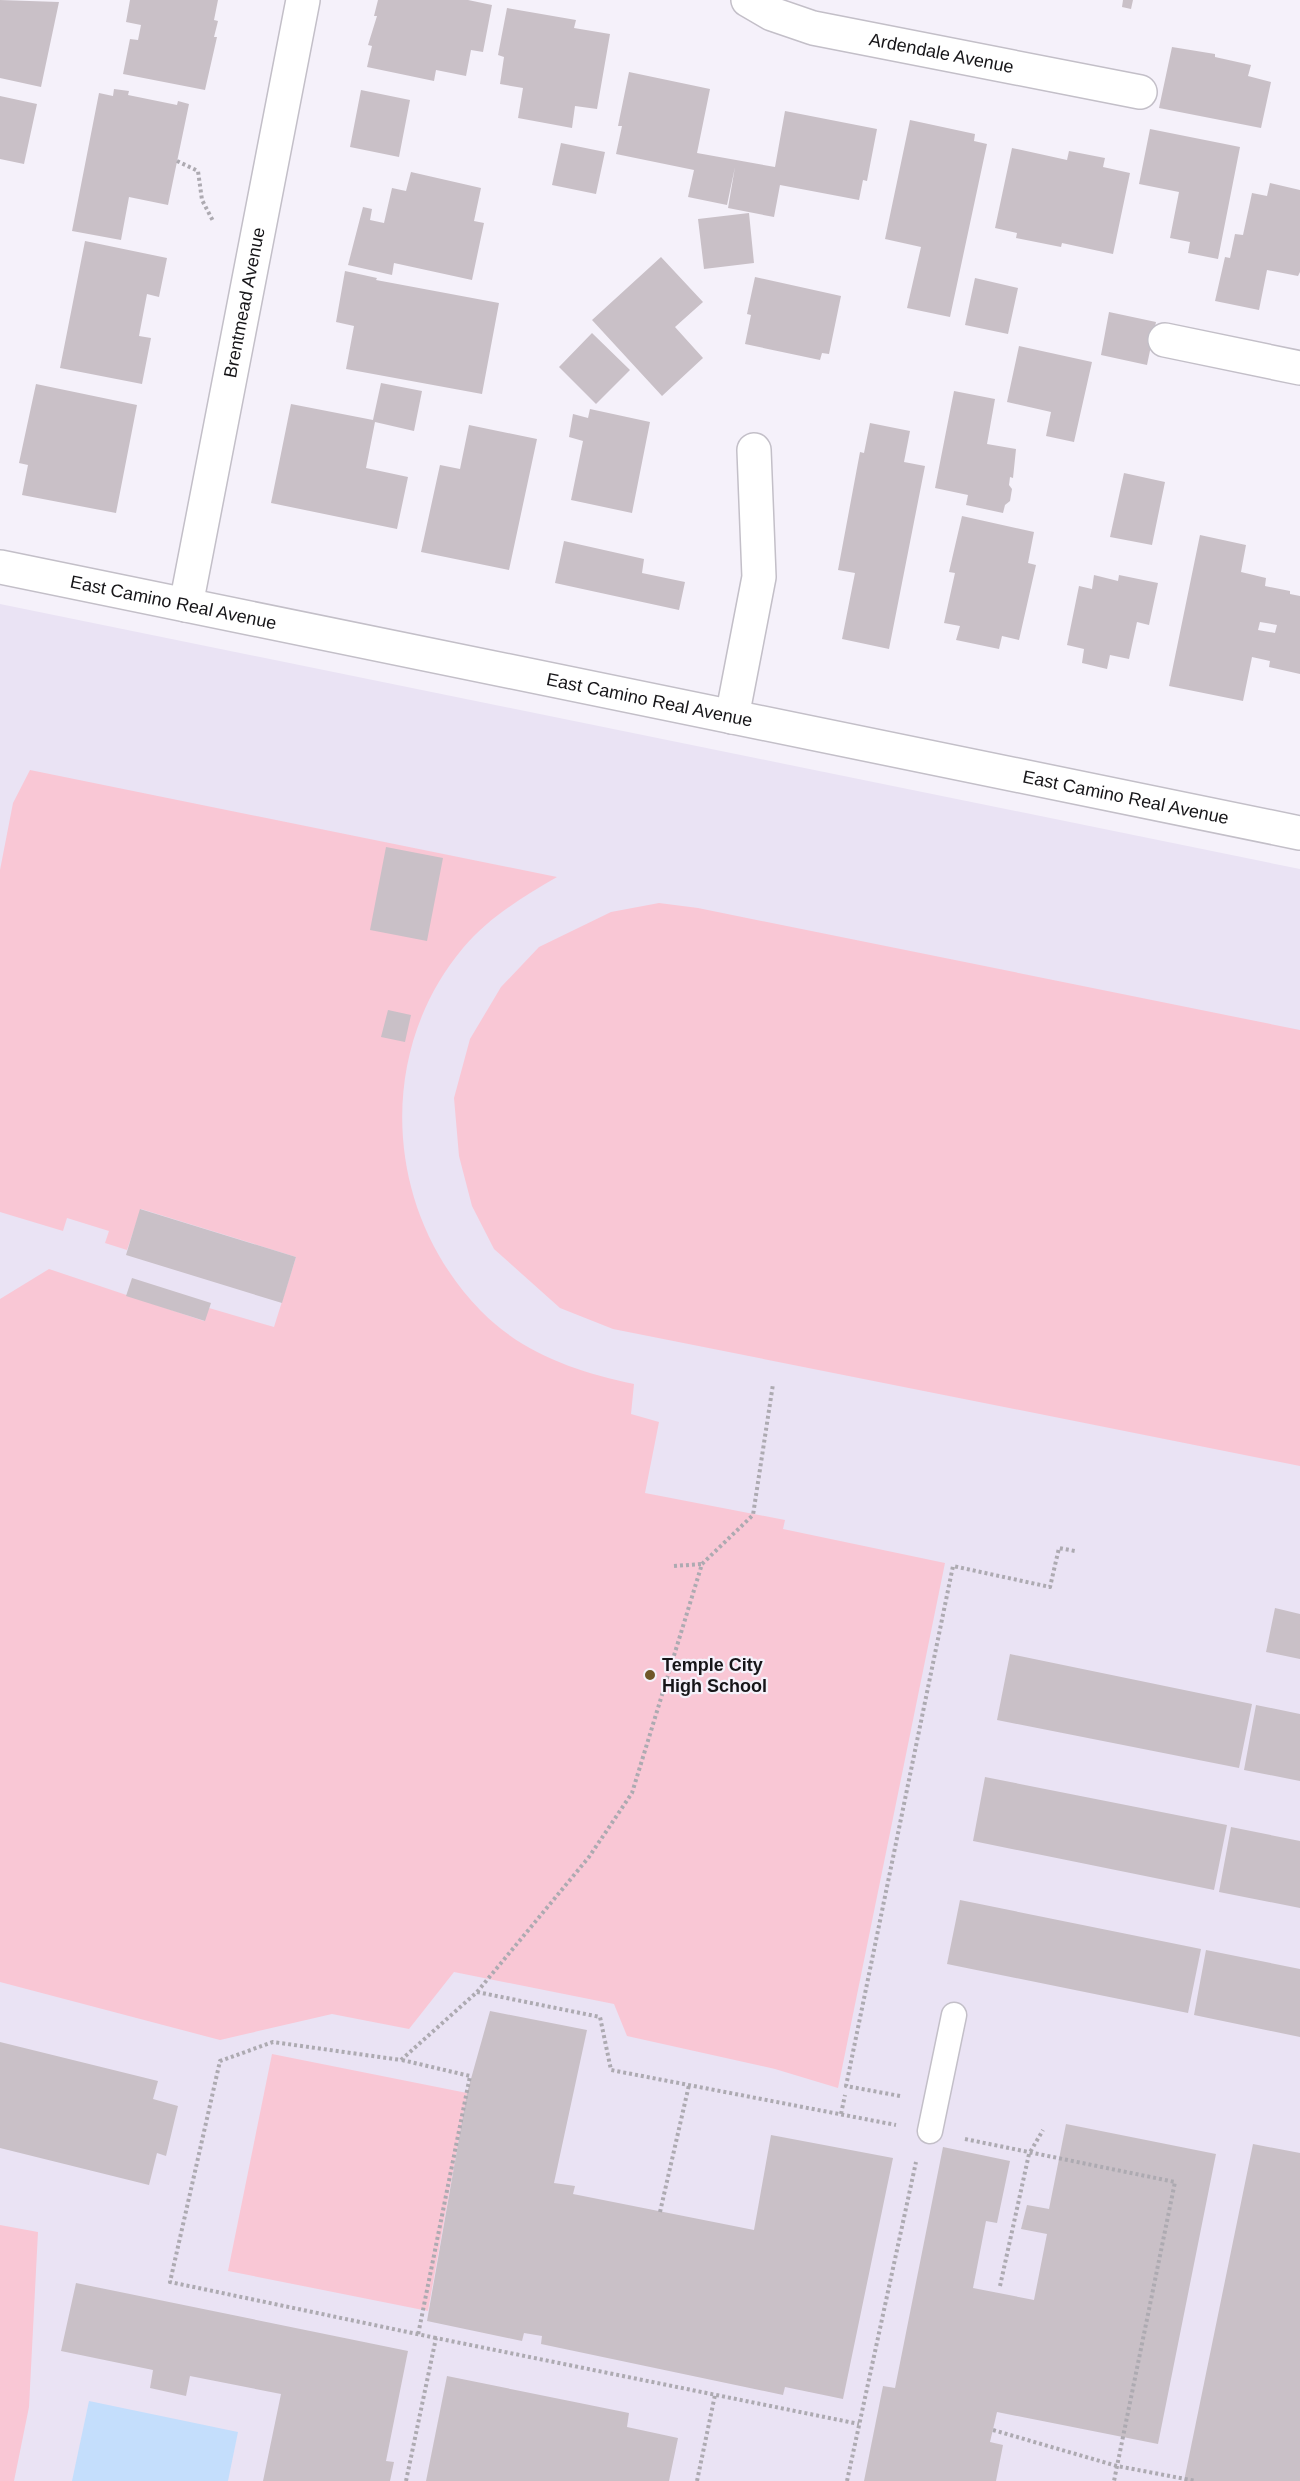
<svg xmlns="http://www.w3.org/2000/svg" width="1300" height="2481" font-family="Arial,sans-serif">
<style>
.built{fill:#eae3f4}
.green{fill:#f9c7d5}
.water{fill:#c4defc}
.building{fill:#c9c0c7;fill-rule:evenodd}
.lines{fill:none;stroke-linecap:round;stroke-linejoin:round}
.service-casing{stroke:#c3bfc8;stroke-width:27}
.minor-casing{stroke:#c3bfc8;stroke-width:36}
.tertiary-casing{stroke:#c3bfc8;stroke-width:36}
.path{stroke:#adaab1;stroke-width:4;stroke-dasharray:3 3;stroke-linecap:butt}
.service{stroke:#fff;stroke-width:24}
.minor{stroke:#fff;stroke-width:33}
.tertiary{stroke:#fff;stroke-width:33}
.poi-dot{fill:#705728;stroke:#f5f1fa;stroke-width:2}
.labels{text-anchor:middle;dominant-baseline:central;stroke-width:4.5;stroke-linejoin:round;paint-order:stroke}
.street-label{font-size:18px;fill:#161518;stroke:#f5f1fa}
.poi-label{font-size:18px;font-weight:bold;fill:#161518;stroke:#f5f1fa;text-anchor:start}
</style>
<rect width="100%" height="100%" fill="#f5f1fa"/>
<!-- built -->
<path class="built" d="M 0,604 L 1300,869 L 1300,2481 L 0,2481 Z"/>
<!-- green -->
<path class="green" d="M 30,770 L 557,877 C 523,897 489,917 463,948 C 374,1054 385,1213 481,1311 C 523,1354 578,1372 634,1384 L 631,1414 L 659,1422 L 645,1493 L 785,1520 L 783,1529 L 945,1563 L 838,2088 L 775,2069 L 627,2036 L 614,2004 L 454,1972 L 409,2029 L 332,2014 L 220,2040 L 0,1982 L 0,1299 L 49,1269 L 204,1321 L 209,1308 L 274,1327 L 296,1257 L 141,1209 L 127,1250 L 105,1243 L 109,1231 L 67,1218 L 63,1231 L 0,1212 L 0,870 L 13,803 Z
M 659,903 L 698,908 L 1300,1030 L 1300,1466 L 613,1329 L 560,1308 L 494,1249 L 472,1206 L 459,1156 L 454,1098 L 470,1039 L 501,987 L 539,947 L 611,912 Z
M 272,2054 L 467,2093 L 428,2311 L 228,2271 Z
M 0,2225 L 38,2232 L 29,2407 L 14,2481 L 0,2481 Z"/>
<!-- water -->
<path class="water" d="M 89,2401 L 238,2432 L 228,2481 L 72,2481 Z"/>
<!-- building -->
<path class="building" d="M 0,0 L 59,2 L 41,87 L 0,78 Z
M 130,0 L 218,0 L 214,20 L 218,21 L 214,37 L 217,37 L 205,90 L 123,74 L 130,39 L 138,40 L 141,25 L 126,22 Z
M 378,0 L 468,0 L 492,5 L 483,52 L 471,50 L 466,76 L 436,70 L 434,81 L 367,67 L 372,46 L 368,45 L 377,16 L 374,16 Z
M 1123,0 L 1133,0 L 1131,9 L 1122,7 Z
M 507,8 L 576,20 L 574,28 L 610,34 L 597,109 L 575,106 L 572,128 L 518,118 L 523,88 L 500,84 L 504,57 L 498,55 Z
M 1172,47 L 1215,54 L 1215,57 L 1251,65 L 1248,76 L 1271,82 L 1261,128 L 1159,108 Z
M 629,72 L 710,89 L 697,153 L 775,167 L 785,111 L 877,129 L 867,181 L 863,180 L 859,200 L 780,185 L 774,217 L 728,208 L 735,167 L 727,205 L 688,197 L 694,170 L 616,154 L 622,126 L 618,126 Z
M 114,89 L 129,91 L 128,95 L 177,105 L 178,101 L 189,104 L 168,205 L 129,197 L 121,240 L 72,231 L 99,93 L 113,96 Z
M 361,90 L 410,100 L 399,157 L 350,147 Z
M 0,96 L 37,104 L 24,164 L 0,159 Z
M 910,120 L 975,134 L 974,141 L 987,144 L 950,317 L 907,308 L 921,247 L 885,239 Z
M 1150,129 L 1240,147 L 1218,259 L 1188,253 L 1190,242 L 1170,238 L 1179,192 L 1139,184 Z
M 561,143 L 605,152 L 596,194 L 552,185 Z
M 1012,148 L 1067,160 L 1069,151 L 1105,158 L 1103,167 L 1130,173 L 1113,254 L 1062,243 L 1061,247 L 1016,238 L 1017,233 L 995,228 Z
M 411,172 L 481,188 L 474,221 L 484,223 L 472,280 L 394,263 L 392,275 L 348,265 L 363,207 L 372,209 L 370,220 L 384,223 L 392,188 L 406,191 Z
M 1270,183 L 1300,190 L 1300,272 L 1298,276 L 1267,270 L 1259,310 L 1215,301 L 1225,257 L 1230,258 L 1235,234 L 1243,235 L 1252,193 L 1267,196 Z
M 749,213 L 754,263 L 704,269 L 698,219 Z
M 85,241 L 167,258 L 159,297 L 147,294 L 139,336 L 151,338 L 142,384 L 60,368 Z
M 661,257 L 703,302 L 675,327 L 703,358 L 662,396 L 592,320 Z
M 345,271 L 377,278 L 376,280 L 499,303 L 482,394 L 346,369 L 354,326 L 336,322 Z
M 755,277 L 841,296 L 829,354 L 822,353 L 820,360 L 745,344 L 751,315 L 747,314 Z
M 975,278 L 1018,288 L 1008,334 L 965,325 Z
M 1109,312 L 1156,322 L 1147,365 L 1101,355 Z
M 592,333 L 630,370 L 596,404 L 559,367 Z
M 1019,346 L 1092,362 L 1074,442 L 1046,436 L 1051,412 L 1007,402 Z
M 381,383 L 422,391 L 414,431 L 375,422 L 366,468 L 408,477 L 397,529 L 271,503 L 291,404 L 373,420 Z
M 36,384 L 137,405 L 116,513 L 22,495 L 28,465 L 19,463 Z
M 954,391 L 995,399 L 987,444 L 1016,449 L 1013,478 L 1010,477 L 1009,485 L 1012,489 L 1010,501 L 1005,505 L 1003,513 L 966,505 L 968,495 L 935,488 Z
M 590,409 L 650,422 L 632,513 L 571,500 L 583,441 L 569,437 L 573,414 L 588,418 Z
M 870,423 L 910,431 L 904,462 L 925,466 L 889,649 L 842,639 L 855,573 L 838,570 L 860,452 L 864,453 Z
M 469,425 L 537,439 L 509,570 L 421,552 L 440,465 L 460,469 Z
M 1124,473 L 1165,482 L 1152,545 L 1110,537 Z
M 962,516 L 1034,532 L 1028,563 L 1036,565 L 1019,640 L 1002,636 L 999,649 L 956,640 L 960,626 L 944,623 L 955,573 L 949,572 Z
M 1200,535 L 1246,545 L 1241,572 L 1266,578 L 1265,586 L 1290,591 L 1290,594 L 1300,596 L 1300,674 L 1269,667 L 1270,661 L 1252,657 L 1243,701 L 1169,686 ZM 1260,622 L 1277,625 L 1275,633 L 1258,630 Z
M 564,541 L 644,559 L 642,573 L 685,582 L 679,610 L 555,583 Z
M 1094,575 L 1118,581 L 1119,575 L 1158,583 L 1149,625 L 1137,622 L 1129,659 L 1110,655 L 1107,669 L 1082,663 L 1084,649 L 1067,645 L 1079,586 L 1092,589 Z
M 386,847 L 443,858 L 427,941 L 370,930 Z
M 388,1010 L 411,1015 L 405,1042 L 381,1037 Z
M 140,1209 L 296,1257 L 282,1303 L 126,1255 Z
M 132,1278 L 211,1303 L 205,1321 L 126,1296 Z
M 1275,1608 L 1300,1614 L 1300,1659 L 1266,1652 Z
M 1010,1654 L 1252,1704 L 1239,1768 L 997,1720 Z
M 1256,1705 L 1300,1714 L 1300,1781 L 1244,1770 Z
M 985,1777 L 1227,1825 L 1214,1890 L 973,1841 Z
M 1231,1827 L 1300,1841 L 1300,1908 L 1219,1892 Z
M 960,1900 L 1201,1949 L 1188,2013 L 947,1964 Z
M 1206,1950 L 1300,1969 L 1300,2037 L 1194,2015 Z
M 490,2011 L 587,2030 L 554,2183 L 575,2186 L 573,2194 L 754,2230 L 771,2135 L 893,2158 L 843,2399 L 785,2387 L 783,2395 L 541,2344 L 542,2336 L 524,2333 L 522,2341 L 427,2321 L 467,2093 Z
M 0,2042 L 158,2081 L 153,2099 L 178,2106 L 166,2156 L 157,2153 L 149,2185 L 0,2148 Z
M 1066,2124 L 1216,2154 L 1158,2444 L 997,2412 L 990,2442 L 1003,2445 L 996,2481 L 864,2481 L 883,2386 L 895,2388 L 943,2147 L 1010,2161 L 997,2223 L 986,2221 L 973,2288 L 1034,2300 L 1047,2234 L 1021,2229 L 1027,2205 L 1049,2209 Z
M 1253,2144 L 1300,2153 L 1300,2481 L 1184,2481 Z
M 76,2283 L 408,2351 L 386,2461 L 394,2462 L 390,2481 L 263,2481 L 281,2394 L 190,2376 L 186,2396 L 150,2388 L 153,2370 L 61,2351 Z
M 447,2376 L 629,2413 L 627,2427 L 678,2438 L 669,2481 L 426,2481 Z"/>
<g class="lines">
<defs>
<path id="service" d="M 930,2131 L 954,2015"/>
<g id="minor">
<path id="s1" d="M 748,0 L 772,14 L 813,28 L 1140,92"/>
<path d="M 1165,340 L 1300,368"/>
<path id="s2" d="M 186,605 L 303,0"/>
<path d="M 732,717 L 759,577 L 754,450"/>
</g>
<g id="tertiary">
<path id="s3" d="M 0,567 L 1300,833"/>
</g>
</defs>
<!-- service casing -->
<use href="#service" class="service-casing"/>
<!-- minor casing -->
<use href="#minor" class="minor-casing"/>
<!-- tertiary casing -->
<use href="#tertiary" class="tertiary-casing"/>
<!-- path -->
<path class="path" d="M 177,161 L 198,171 L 202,200 L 213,221
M 674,1566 L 702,1564
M 477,1992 L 589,1857 L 632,1793 L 702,1564 L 753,1515 L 773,1384
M 402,2060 L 470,2076 L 418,2335
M 900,2096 L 846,2086 L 953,1566 L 1050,1587 L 1059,1548 L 1075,1551
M 841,2114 L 845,2095
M 965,2139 L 1175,2182 L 1114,2481
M 660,2212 L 689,2085
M 1000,2286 L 1029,2154 L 1043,2130
M 436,2338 L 170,2282 L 220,2061 L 273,2042 L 401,2060 L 477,1992 L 600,2017 L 611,2070 L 896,2125
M 993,2430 L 1117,2466 L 1196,2481
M 406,2481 L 436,2338 L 859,2424
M 697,2481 L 715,2395
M 847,2481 L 916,2162"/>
<!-- service -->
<use href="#service" class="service"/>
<!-- minor -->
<use href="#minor" class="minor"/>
<!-- tertiary -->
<use href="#tertiary" class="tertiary"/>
</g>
<!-- markers -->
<circle class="poi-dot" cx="650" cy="1675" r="6"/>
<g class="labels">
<!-- street labels -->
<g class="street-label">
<text stroke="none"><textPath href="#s1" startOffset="202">Ardendale Avenue</textPath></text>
<text stroke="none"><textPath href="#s2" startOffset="308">Brentmead Avenue</textPath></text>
<text stroke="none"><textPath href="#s3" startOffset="177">East Camino Real Avenue</textPath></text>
<text stroke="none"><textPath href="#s3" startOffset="663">East Camino Real Avenue</textPath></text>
<text stroke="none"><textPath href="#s3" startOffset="1149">East Camino Real Avenue</textPath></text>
</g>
<!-- poi labels -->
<g class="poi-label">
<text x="662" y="1665">Temple City<tspan x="662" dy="21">High School</tspan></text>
</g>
</g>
</svg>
